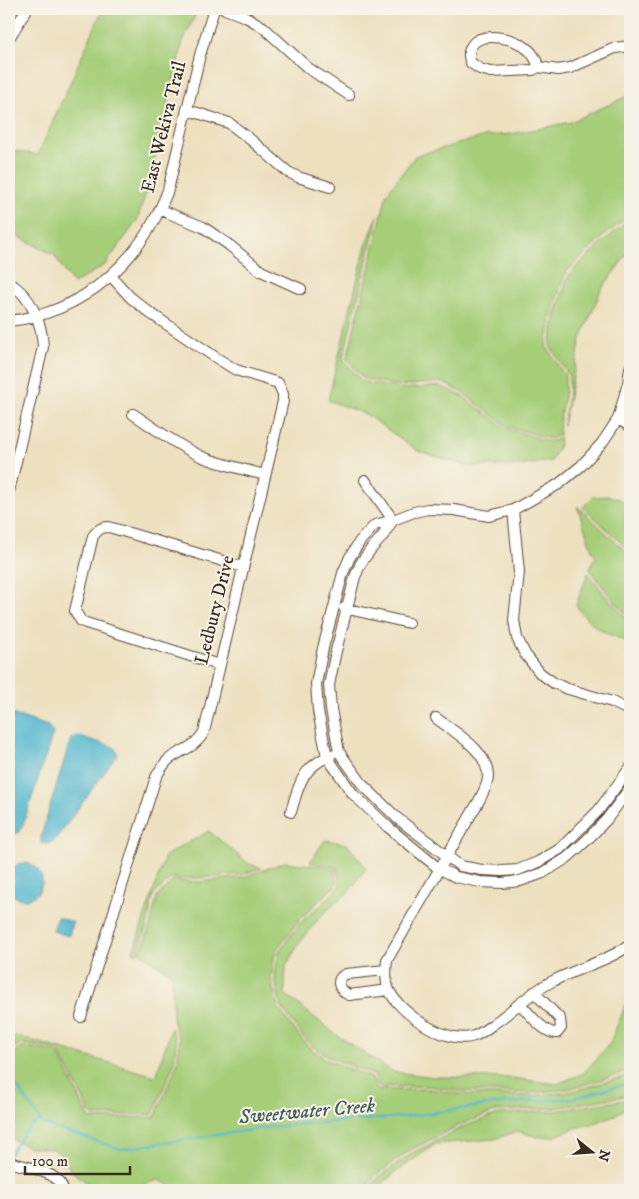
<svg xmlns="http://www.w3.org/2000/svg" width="639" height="1199" font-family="'IM FELL DW Pica',serif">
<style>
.green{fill:#a6ce79;stroke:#707c4c}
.water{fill:#50b6cf;stroke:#467076}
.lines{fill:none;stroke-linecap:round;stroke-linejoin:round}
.stream{stroke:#50b6cf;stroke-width:2}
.minor-casing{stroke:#564536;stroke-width:12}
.minor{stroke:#fff;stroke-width:10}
.labels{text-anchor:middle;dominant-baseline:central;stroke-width:4;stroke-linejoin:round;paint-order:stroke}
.street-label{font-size:19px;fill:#3b2a1e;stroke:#f7f3e8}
.water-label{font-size:20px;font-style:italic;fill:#425b5c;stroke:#f7f3e8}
</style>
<rect width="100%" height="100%" fill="#f7f3e8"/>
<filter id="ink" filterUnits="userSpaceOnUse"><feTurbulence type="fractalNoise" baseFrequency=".02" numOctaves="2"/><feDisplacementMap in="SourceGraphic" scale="10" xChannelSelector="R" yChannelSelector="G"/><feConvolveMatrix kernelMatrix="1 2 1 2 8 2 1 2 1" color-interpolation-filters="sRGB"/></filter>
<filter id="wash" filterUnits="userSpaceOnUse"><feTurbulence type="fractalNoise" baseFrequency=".0096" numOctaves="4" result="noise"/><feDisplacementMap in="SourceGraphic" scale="20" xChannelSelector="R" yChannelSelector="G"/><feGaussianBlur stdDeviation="1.12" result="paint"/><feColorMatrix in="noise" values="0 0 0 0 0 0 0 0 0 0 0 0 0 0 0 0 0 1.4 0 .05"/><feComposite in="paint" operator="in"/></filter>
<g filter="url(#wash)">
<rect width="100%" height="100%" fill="#ede0bf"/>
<!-- green -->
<path class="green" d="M 103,9 L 198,9 L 183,41 L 148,186 L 137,221 L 105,265 L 73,284 L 54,255 L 9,232 L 9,150 L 38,155 Z
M 630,95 L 630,215 L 604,236 L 566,272 L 552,312 L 546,346 L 565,376 L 565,392 L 560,417 L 559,435 L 550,439 L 507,426 L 463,393 L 441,382 L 403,386 L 364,379 L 347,359 L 387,193 L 415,156 L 486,136 L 512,134 L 571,122 Z
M 378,215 L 343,358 L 344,361 L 363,382 L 403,389 L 440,386 L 462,396 L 506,428 L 549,442 L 560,438 L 558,449 L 551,461 L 518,466 L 467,466 L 418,451 L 367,415 L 328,400 L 365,249 Z
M 630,219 L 630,250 L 601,290 L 581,339 L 563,425 L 569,392 L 569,376 L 550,346 L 556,313 L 569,274 L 606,239 Z
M 609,496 L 621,500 L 630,507 L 630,551 L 583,507 L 593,497 Z
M 577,506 L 630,555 L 630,618 L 608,594 L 590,569 L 593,560 L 597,558 L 592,550 Z
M 588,573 L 605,595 L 630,622 L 630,642 C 607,635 590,627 576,605 Z
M 209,831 L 249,864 L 261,868 L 243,874 L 198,878 L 171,878 L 153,896 L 147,926 L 137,954 L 133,952 L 165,856 Z
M 325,840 L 347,844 L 366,868 L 350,891 L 323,914 L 303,938 L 286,965 L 285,994 L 335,1034 L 393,1072 L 435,1077 L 512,1078 L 557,1084 L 584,1073 L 610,1043 L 626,1004 L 630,1003 L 630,1071 L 569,1089 L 530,1093 L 458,1091 L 429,1086 L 379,1087 L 374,1075 L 327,1056 L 308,1043 L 281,1007 L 275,980 L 278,952 L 302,921 L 327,900 L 340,885 L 336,867 L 310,862 Z
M 285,862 L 320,866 L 334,869 L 337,884 L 300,919 L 275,951 L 271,980 L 278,1008 L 306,1045 L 325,1059 L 372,1078 L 377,1090 L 429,1089 L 458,1094 L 531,1096 L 570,1092 L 630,1075 L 630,1095 L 555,1108 L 497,1111 L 462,1124 L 412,1149 L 376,1175 L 364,1190 L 178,1190 L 159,1180 L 128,1189 L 103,1189 L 90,1185 L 71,1171 L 63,1156 L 53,1149 L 29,1147 L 10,1138 L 11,1111 L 9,1110 L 9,1053 L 24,1047 L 57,1052 L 90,1119 L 155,1117 L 177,1064 L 180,1040 L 173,1023 L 172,974 L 140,953 L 150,927 L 157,897 L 173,880 L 199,882 L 244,877 Z
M 171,1028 L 176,1041 L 174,1063 L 153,1114 L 92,1116 L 58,1050 L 23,1044 L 9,1049 L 9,1034 L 155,1076 L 157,1074 Z
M 630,1099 L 630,1105 L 615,1115 L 593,1124 L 575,1128 L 553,1137 L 537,1137 L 518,1131 L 495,1139 L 436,1144 L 396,1172 L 375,1190 L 368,1190 L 379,1177 L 414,1152 L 463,1127 L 498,1114 L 555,1111 Z"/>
<!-- water -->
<path class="water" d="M 9,713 L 48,726 L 53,733 L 24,822 L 19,832 L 14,835 L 9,834 Z
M 79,736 L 114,747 L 118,754 L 55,840 L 48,844 L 41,843 L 41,836 L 71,738 Z
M6 881a18 18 0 1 1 36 0a18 18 0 1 1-36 0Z
M 57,917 L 73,922 L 69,936 L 53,931 Z"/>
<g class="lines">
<!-- stream -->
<path class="stream" d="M 9,1085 L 17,1087 L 43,1124 L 121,1149 L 278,1126 L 403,1117 L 495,1104 L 574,1098 L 630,1083
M 9,1156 C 15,1145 28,1124 41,1121"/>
</g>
</g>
<g filter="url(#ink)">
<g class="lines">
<defs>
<path id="minor" d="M 225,9 L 246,17 L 263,27 L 308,68 L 349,95
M 9,38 L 27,9
M 539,67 C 536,60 533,52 526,48 C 515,38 482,31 472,45 C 468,51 468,57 471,63 L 480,69 L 491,72 L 533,70 L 539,67 L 558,70 L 570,68 L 615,48 L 630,46
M 188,110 L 229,123 L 251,140 L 288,172 L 298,177 L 330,187
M 161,210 L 203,227 L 229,245 L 261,271 L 301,289
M 9,283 C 31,295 42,323 43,347 L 9,491
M 9,321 C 85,313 142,259 168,190 L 200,55 L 214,9
M 630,368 L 628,383 L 618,419 L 602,443 L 581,466 L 559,484 L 513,510 L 489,516 L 454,510 L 428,509 L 414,512 L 393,520 L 375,525 L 360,541 L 350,557 L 343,573 L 323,648 L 316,684 L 318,711 L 327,757 L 353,794 L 388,827 L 438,868 L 456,877 L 480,882 L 502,883 L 520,881 L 543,873 L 567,858 L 587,840 L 607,819 L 630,788
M 133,414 C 156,429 179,447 205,458 C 225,465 245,470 265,475
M 618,419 L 630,426
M 365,480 L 393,520
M 513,510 L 519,572 L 514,620 L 517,638 L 525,654 L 540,673 L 554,683 L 565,688 L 612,702 L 630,711
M 393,520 L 382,537 L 371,549 L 361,563 L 355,577 L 336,651 L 329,685 L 331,709 L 339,752 L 363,785 L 397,818 L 460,866 L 482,870 L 502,871 L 518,870 L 538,862 L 560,849 L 598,811 L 630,768
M 344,608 L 409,623
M 219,665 L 86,623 L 81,621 L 75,611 L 93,536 C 98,530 101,527 109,527 L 243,567
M 436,718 C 455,733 488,750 488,777 C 488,785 483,792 480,799 L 387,960 C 386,969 385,981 389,990 C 399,1013 448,1046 474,1036 C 483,1033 491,1025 499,1020 C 516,1007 532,992 551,982 C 577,968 606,962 630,945
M 291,812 C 299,783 302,768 331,755
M 386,970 L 346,974 C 334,979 339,990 349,995 L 389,990
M 520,1004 C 528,1012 545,1035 557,1033 L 561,1028 L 560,1019 L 534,992
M 81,1017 L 156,777 C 160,770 163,765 168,760 C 182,749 194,749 204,732 L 283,401 L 283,394 L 278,383 L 236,370 L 215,357 L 150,313 L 130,297 L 111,276
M 9,1162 C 25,1167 59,1171 63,1190"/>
</defs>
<!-- minor casing -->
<use href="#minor" class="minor-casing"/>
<!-- minor -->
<use href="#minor" class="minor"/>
</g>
</g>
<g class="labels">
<!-- street labels -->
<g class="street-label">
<text transform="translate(164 127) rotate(-76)">East Wekiva Trail</text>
<text transform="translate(215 610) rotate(-76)">Ledbury Drive</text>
</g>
<!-- water labels -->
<g class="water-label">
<text transform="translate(307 1112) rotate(-5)">Sweetwater Creek</text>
</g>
</g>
<!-- margin -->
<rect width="639" height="1199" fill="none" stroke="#f7f3e8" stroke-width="30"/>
<!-- north arrow -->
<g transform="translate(592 1152) rotate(107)" stroke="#f7f3e8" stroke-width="4" paint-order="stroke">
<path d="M0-4L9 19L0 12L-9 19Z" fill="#3b2a1e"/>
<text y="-8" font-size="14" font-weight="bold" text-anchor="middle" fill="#3b2a1e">N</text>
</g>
<!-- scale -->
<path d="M25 1166v8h105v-8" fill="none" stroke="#3b2a1e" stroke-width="2.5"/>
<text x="32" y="1166" font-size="15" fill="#3b2a1e" stroke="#f7f3e8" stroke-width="4" paint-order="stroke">100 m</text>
</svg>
